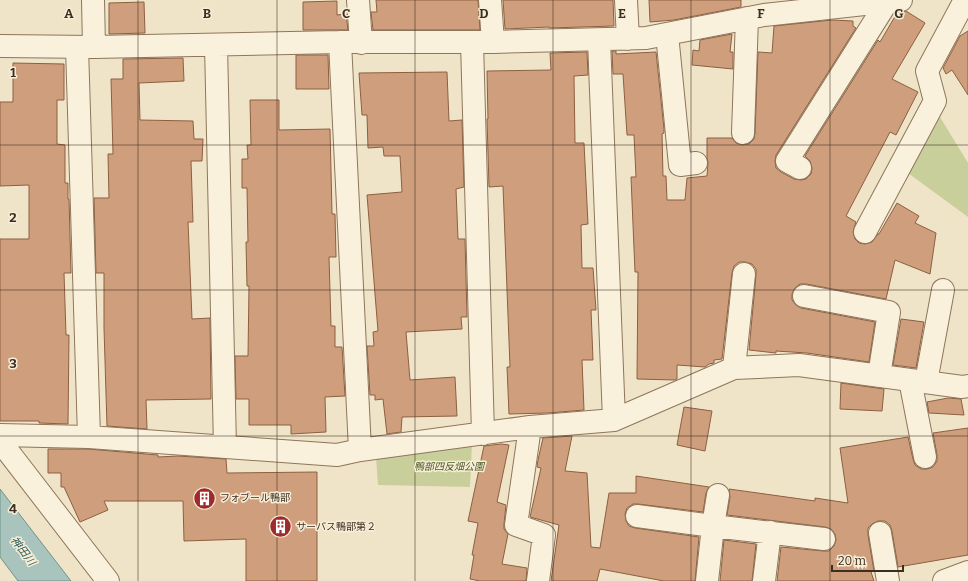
<svg xmlns="http://www.w3.org/2000/svg" width="968" height="581" font-family="Bitter,'Noto Sans JP',serif">
<style>
.green{fill:#c9cf9b}
.water{fill:#a9c4bc;stroke:#6f938a}
.building{fill:#cf9f7d;stroke:#8d5f41}
.lines{fill:none;stroke-linecap:round;stroke-linejoin:round}
.minor-casing{stroke:#8d765c;stroke-width:24}
.minor{stroke:#faf1dc;stroke-width:22}
.grid{fill:none;stroke:#3d2e20;stroke-width:1;stroke-opacity:0.55}
.labels{text-anchor:middle;dominant-baseline:central;stroke-width:3;stroke-linejoin:round;paint-order:stroke}
.park-label{font-size:10px;font-style:italic;fill:#4d5a26;stroke:#f7eed8}
.poi-label{font-size:10px;fill:#3d2e20;stroke:#f7eed8;text-anchor:start}
.water-label{font-size:11px;font-style:italic;fill:#2f5d5a;stroke:#f7eed8}
.grid-label{font-size:13px;text-anchor:middle;font-weight:bold;fill:#3d2e20;stroke:#f7eed8;stroke-width:3;stroke-linejoin:round;paint-order:stroke}
</style>
<rect width="100%" height="100%" fill="#f0e4c8"/>
<!-- green -->
<path class="green" d="M 940,117 L 968,163 L 968,217 L 908,173 Z
M 472,444 L 470,487 L 378,485 L 376,457 Z"/>
<!-- water -->
<path class="water" d="M 0,489 L 71,581 L 18,581 L 0,557 Z"/>
<!-- building -->
<path class="building" d="M 376,0 L 478,0 L 480,30 L 373,30 L 371,12 L 377,12 Z
M 503,0 L 613,0 L 614,26 L 549,28 L 549,27 L 505,29 Z
M 649,0 L 741,0 L 741,7 L 674,20 L 650,22 Z
M 337,1 L 337,15 L 346,14 L 348,30 L 303,30 L 303,2 Z
M 144,2 L 145,33 L 109,34 L 109,3 Z
M 906,11 L 925,23 L 892,79 L 918,92 L 896,135 L 890,132 L 846,216 L 856,222 L 853,232 L 855,239 L 859,243 L 865,244 L 872,242 L 878,234 L 879,234 L 897,203 L 919,216 L 915,223 L 936,233 L 930,274 L 895,260 L 886,299 L 806,284 L 800,284 L 795,288 L 792,294 L 792,300 L 796,305 L 801,308 L 875,322 L 869,362 L 807,353 L 776,351 L 776,353 L 749,350 L 756,275 L 756,269 L 752,264 L 745,262 L 739,262 L 734,266 L 732,273 L 722,359 L 714,360 L 714,363 L 709,364 L 705,367 L 677,365 L 677,379 L 675,380 L 637,379 L 638,272 L 635,272 L 631,177 L 636,177 L 634,135 L 627,135 L 623,74 L 613,74 L 612,51 L 616,51 L 616,54 L 656,52 L 664,129 L 664,133 L 662,134 L 663,176 L 666,176 L 667,200 L 685,200 L 687,178 L 707,176 L 708,162 L 707,158 L 707,138 L 732,138 L 736,143 L 742,145 L 749,144 L 754,139 L 755,133 L 758,52 L 772,53 L 774,26 L 832,20 L 853,21 L 853,26 L 856,28 L 776,155 L 775,161 L 776,168 L 781,172 L 794,179 L 801,180 L 806,179 L 811,174 L 812,168 L 810,161 L 805,156 L 878,40 L 880,42 L 897,13 Z
M 968,31 L 968,95 L 952,70 L 946,74 L 943,68 L 960,36 Z
M 732,34 L 730,52 L 733,52 L 733,69 L 692,65 L 693,50 L 699,51 L 700,40 Z
M 587,52 L 588,75 L 574,76 L 575,143 L 584,143 L 588,224 L 581,225 L 582,268 L 593,268 L 596,310 L 591,310 L 593,360 L 582,360 L 584,410 L 548,413 L 509,414 L 507,367 L 510,367 L 503,186 L 489,187 L 487,119 L 488,119 L 487,71 L 551,70 L 550,53 Z
M 296,55 L 328,55 L 329,89 L 296,89 Z
M 183,58 L 184,81 L 139,83 L 140,120 L 193,121 L 194,139 L 203,139 L 202,161 L 191,161 L 193,222 L 188,222 L 192,319 L 210,318 L 211,399 L 146,400 L 147,429 L 107,426 L 104,328 L 104,273 L 96,273 L 94,198 L 109,198 L 108,154 L 113,154 L 111,79 L 123,79 L 123,59 Z
M 13,63 L 64,64 L 64,100 L 57,100 L 57,144 L 65,145 L 65,183 L 68,183 L 68,199 L 69,199 L 71,273 L 64,273 L 66,335 L 69,335 L 68,424 L 39,423 L 39,421 L 0,421 L 0,239 L 29,239 L 29,185 L 0,186 L 0,102 L 13,102 Z
M 447,72 L 449,121 L 462,120 L 464,187 L 456,189 L 458,239 L 465,239 L 467,317 L 461,317 L 462,329 L 406,332 L 410,380 L 455,377 L 457,416 L 402,417 L 401,432 L 387,434 L 383,399 L 375,400 L 375,395 L 370,395 L 367,346 L 374,346 L 373,332 L 378,331 L 367,195 L 402,192 L 400,156 L 384,156 L 383,147 L 368,148 L 367,115 L 362,115 L 359,73 Z
M 250,100 L 279,100 L 279,130 L 330,129 L 332,214 L 335,214 L 336,257 L 329,257 L 331,326 L 335,326 L 335,347 L 342,347 L 345,396 L 325,397 L 326,432 L 291,434 L 291,425 L 249,425 L 249,399 L 236,399 L 235,356 L 248,356 L 249,286 L 247,286 L 246,242 L 248,242 L 247,188 L 242,188 L 242,159 L 248,159 L 247,145 L 251,145 Z
M 901,319 L 924,322 L 916,368 L 893,365 Z
M 841,383 L 884,389 L 882,411 L 840,409 Z
M 948,398 L 961,399 L 964,415 L 929,413 L 927,402 Z
M 684,407 L 712,411 L 705,451 L 677,445 Z
M 968,428 L 968,555 L 898,567 L 892,531 L 890,525 L 885,521 L 878,521 L 872,524 L 868,528 L 868,535 L 874,571 L 871,572 L 874,581 L 777,581 L 781,547 L 823,551 L 829,551 L 834,546 L 836,540 L 835,534 L 831,529 L 825,527 L 727,515 L 730,497 L 729,489 L 815,501 L 815,498 L 848,503 L 840,448 L 908,437 L 913,459 L 915,465 L 921,469 L 927,469 L 933,467 L 937,461 L 937,455 L 933,433 Z
M 572,436 L 565,471 L 587,473 L 591,547 L 600,548 L 609,493 L 636,493 L 636,476 L 709,487 L 706,493 L 703,512 L 638,504 L 633,504 L 627,508 L 625,514 L 626,521 L 629,526 L 635,528 L 699,537 L 695,581 L 664,581 L 600,569 L 597,581 L 551,581 L 559,525 L 530,517 L 541,468 L 537,467 L 538,460 L 543,438 Z
M 501,444 L 509,445 L 497,502 L 506,505 L 504,524 L 504,529 L 508,534 L 502,564 L 527,568 L 526,581 L 480,581 L 470,579 L 474,555 L 472,555 L 478,523 L 468,521 L 484,446 Z
M 48,449 L 88,449 L 158,455 L 158,457 L 178,456 L 226,459 L 227,473 L 317,472 L 317,581 L 246,581 L 246,539 L 184,541 L 183,501 L 104,501 L 108,510 L 80,522 L 64,487 L 61,487 L 61,473 L 48,473 Z
M 724,540 L 756,544 L 752,581 L 720,581 Z"/>
<g class="lines">
<defs>
<path id="minor" d="M 93,0 L 94,47
M 358,0 L 361,43
M 490,0 L 493,42
M 626,0 L 628,39
M 667,34 L 680,165 L 696,163
M 599,40 L 614,420
M 340,42 L 360,450
M 472,42 L 483,434
M 216,45 L 225,447
M 0,46 L 94,47 L 340,42 L 493,42 L 646,38 L 764,15 L 901,0
M 77,47 L 89,437
M 743,133 L 747,18
M 800,168 L 787,161 L 887,2
M 865,232 L 935,101 L 927,71 L 965,0
M 804,296 L 889,312 L 879,376
M 734,368 L 744,274
M 910,380 L 925,457
M 926,382 L 943,290
M 530,427 L 516,525 L 544,535 L 538,581
M 0,435 L 89,437 L 337,455 L 360,450 L 530,427 L 614,420 L 734,368 L 799,365 L 962,387 L 968,386
M 0,441 L 108,581
M 637,516 L 713,526 L 718,495
M 880,533 L 888,581
M 707,581 L 713,526 L 824,539
M 764,581 L 770,532
M 944,581 L 968,572"/>
</defs>
<!-- minor casing -->
<use href="#minor" class="minor-casing"/>
<!-- minor -->
<use href="#minor" class="minor"/>
</g>
<!-- grid -->
<path class="grid" d="M 138,0 L 138,581M 277,0 L 277,581M 415,0 L 415,581M 553,0 L 553,581M 691,0 L 691,581M 830,0 L 830,581M 0,145 L 968,145M 0,290 L 968,290M 0,436 L 968,436"/>
<!-- icons -->
<defs>
<symbol id="building-disc" viewBox="-11 -11 22 22"><circle r="9.5" fill="#9e2a2b" stroke="#f7eed8"/><path d="M-4-6H4V6H1V3H-1V6H-4ZM-2.5-4.3h1.7v1.8h-1.7ZM.8-4.3h1.7v1.8H.8ZM-2.5-1h1.7V.8h-1.7ZM.8-1h1.7V.8H.8Z" fill="#fff"/></symbol>
</defs>
<g fill-rule="evenodd">
<use href="#building-disc" x="192" y="486" width="25" height="25"/>
<use href="#building-disc" x="268" y="514" width="25" height="25"/>
</g>
<g class="labels">
<!-- park labels -->
<g class="park-label">
<text x="449" y="467">鴨部四反畑公園</text>
</g>
<!-- poi labels -->
<g class="poi-label">
<text x="220" y="498">フォブール鴨部</text>
<text x="296" y="527">サーパス鴨部第２</text>
</g>
<!-- water labels -->
<g class="water-label">
<text transform="translate(23 551) rotate(53)">神田川</text>
</g>
</g>
<g class="grid-label">
<text x="69" y="18">A</text>
<text x="207" y="18">B</text>
<text x="346" y="18">C</text>
<text x="484" y="18">D</text>
<text x="622" y="18">E</text>
<text x="761" y="18">F</text>
<text x="899" y="18">G</text>
<text x="13" y="77">1</text>
<text x="13" y="222">2</text>
<text x="13" y="368">3</text>
<text x="13" y="513">4</text>
</g>
<!-- scale -->
<path d="M832 565v6h71v-6" fill="none" stroke="#3d2e20" stroke-width="2"/>
<text x="838" y="565" font-size="12" fill="#3d2e20" stroke="#f7eed8" stroke-width="3" paint-order="stroke">20 m</text>
</svg>
